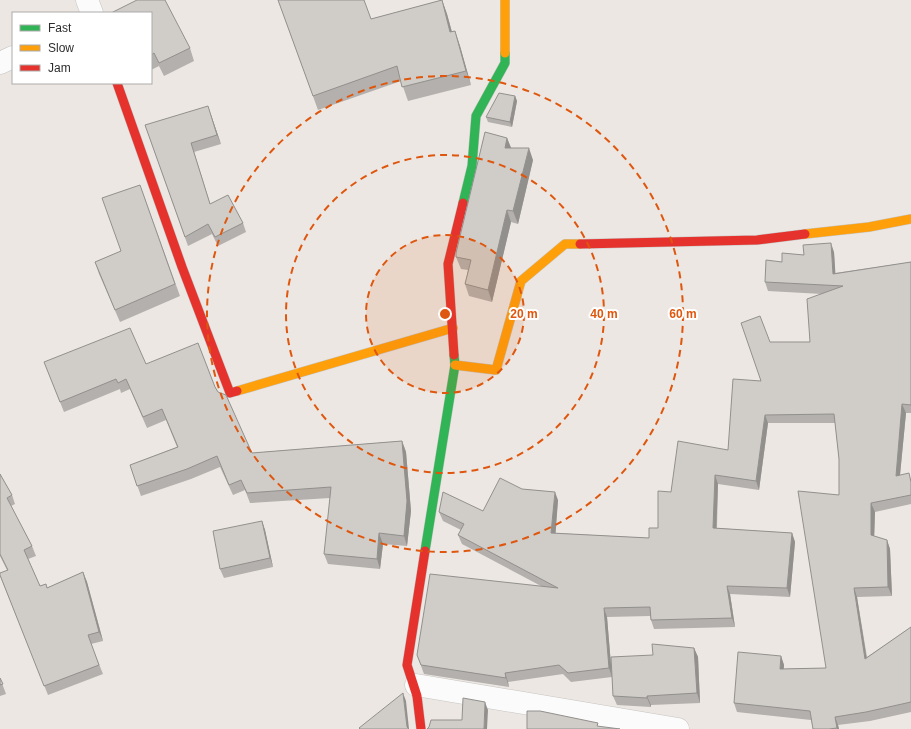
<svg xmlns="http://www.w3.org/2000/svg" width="911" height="729" font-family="Helvetica,sans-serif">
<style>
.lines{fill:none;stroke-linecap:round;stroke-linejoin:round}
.street-casing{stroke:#c5c4c3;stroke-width:23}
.fast-casing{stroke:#c5c4c3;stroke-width:10}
.slow-casing{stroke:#c5c4c3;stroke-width:10}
.jam-casing{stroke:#c5c4c3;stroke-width:10}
.street{stroke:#fcfbfb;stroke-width:22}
.fast{stroke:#30b455;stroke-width:9}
.slow{stroke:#ff9f0a;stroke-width:9}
.jam{stroke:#e5322d;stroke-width:9}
.wall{fill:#b3b0ad}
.shaded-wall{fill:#92908d}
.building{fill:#d0cdc9;stroke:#92908d}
.ring{fill:none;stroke:#df570e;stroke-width:2;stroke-dasharray:7 5}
.centre{fill:#df570e;stroke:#fff;stroke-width:2}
.ring-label{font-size:12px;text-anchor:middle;font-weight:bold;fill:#df570e;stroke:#fff;stroke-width:4;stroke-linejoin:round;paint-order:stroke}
</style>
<rect width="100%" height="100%" fill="#ece7e2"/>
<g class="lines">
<defs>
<path id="street" d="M 87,0 L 92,13
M 0,63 L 13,57
M 416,685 L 678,729"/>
<path id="fast" d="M 463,203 L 472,166 L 476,116 L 505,63 L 505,53
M 425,551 L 455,365 L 454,355"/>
<path id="slow" d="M 505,0 L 505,53
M 805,234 L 869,227 L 911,219
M 455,365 L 496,370 L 521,281 L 565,244 L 580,244
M 237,391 L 453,328"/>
<path id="jam" d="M 117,83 L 182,267 L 230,393 L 237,391
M 580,244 L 757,240 L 805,234
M 454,355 L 448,264 L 463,203
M 421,729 L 417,696 L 407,665 L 425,551"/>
</defs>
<!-- street casing -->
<use href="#street" class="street-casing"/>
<!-- fast casing -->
<use href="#fast" class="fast-casing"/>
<!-- slow casing -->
<use href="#slow" class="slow-casing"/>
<!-- jam casing -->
<use href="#jam" class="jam-casing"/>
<!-- street -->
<use href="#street" class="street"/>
<!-- fast -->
<use href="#fast" class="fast"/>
<!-- slow -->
<use href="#slow" class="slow"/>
<!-- jam -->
<use href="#jam" class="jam"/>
</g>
<!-- wall -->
<path class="wall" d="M 278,0 L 371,19 L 442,0 L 447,14 L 452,32 L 455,31 L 460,46 L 471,85 L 408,101 L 401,81 L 318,110 Z
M 151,13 L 190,48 L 194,61 L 164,76 L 159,66 L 151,70 Z
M 515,96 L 517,101 L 512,127 L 488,122 L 486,117 Z
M 211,115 L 221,144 L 194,152 L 210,204 L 243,223 L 246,232 L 218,246 L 212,234 L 188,246 L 145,125 Z
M 507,138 L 511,148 L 533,160 L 518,224 L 511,222 L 492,302 L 469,296 L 465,284 L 468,270 L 461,269 L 456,257 Z
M 140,185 L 180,296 L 120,322 L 99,274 L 95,262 L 121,251 Z
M 834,252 L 835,273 L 911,262 L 911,413 L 906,413 L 900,475 L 911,479 L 911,504 L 875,512 L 874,536 L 887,540 L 890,549 L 892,596 L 857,597 L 867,657 L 911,627 L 911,712 L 870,721 L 838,725 L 839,729 L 813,729 L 811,720 L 737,712 L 734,703 L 781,656 L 784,665 L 784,669 L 826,668 L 839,495 L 839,459 L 835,423 L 768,423 L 759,490 L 718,484 L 717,528 L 792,533 L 795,542 L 790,597 L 730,594 L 735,627 L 654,629 L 651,620 L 650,616 L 607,617 L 612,676 L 653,655 L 694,648 L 698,657 L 700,703 L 651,705 L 651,707 L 617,705 L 613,696 L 612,677 L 571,682 L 563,674 L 508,682 L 509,687 L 424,674 L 417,655 L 541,586 L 462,544 L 458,535 L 461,530 L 443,521 L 439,512 L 483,511 L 558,500 L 555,533 L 649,538 L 658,528 L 671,492 L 728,450 L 761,381 L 770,342 L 810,342 L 822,294 L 768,291 L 765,282 L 782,262 L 804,255 Z
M 44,362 L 146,364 L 215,387 L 252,453 L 402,441 L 406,452 L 411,511 L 407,546 L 383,544 L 380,569 L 328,564 L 324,554 L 330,498 L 250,503 L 245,490 L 233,495 L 220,467 L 191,479 L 141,496 L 130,465 L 177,447 L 166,420 L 147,428 L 130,389 L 121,393 L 120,389 L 64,412 Z
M 0,474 L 12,495 L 15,504 L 11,506 L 32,546 L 36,556 L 28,559 L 40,586 L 47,588 L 83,572 L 87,582 L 103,641 L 91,644 L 103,674 L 48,695 L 0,576 L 7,570 L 0,556 Z
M 262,521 L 265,530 L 273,567 L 224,578 L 220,569 Z
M 0,678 L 6,694 L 0,696 Z"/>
<!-- shaded-wall -->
<path class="shaded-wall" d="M 442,0 L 447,14 L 456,47 L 450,32 Z
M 455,31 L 460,46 L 471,85 L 466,71 Z
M 515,96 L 517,101 L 512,127 L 510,122 Z
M 208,106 L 211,115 L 221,144 L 217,135 Z
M 507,138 L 512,150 L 505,148 Z
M 191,143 L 194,152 L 213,213 L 210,204 Z
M 529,148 L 533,160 L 518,224 L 513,211 Z
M 507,210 L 511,222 L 492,302 L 488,290 Z
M 831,243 L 834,252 L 836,282 L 833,274 Z
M 902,404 L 906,413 L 899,485 L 896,476 Z
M 765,415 L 768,423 L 759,490 L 756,481 Z
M 402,441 L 406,452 L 411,511 L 407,546 L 404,536 Z
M 715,475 L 718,484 L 716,536 L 713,528 Z
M 555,492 L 558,500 L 555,542 L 551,533 Z
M 871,503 L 875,512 L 874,544 L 871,535 Z
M 262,521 L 265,530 L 273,567 L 270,558 Z
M 379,533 L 383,544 L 380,569 L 377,559 Z
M 792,533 L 795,542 L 790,597 L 787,588 Z
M 887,540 L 890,549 L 892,596 L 888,587 Z
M 83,572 L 87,582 L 103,641 L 99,632 Z
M 727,586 L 730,594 L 735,627 L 732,618 Z
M 854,588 L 857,597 L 868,667 L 865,659 Z
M 604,608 L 607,617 L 612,677 L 609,668 Z
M 694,648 L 698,657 L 700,703 L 697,693 Z
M 781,656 L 784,665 L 783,677 L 780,669 Z
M 505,673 L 508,682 L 509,687 L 506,678 Z
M 403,693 L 406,701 L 409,729 L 407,727 Z
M 647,696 L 651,705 L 651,707 L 647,698 Z
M 485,702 L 488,710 L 487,729 L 484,729 Z
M 835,717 L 838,725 L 839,729 L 837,729 Z"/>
<!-- building -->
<path class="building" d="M 137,0 L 165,0 L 190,48 L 159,63 L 154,53 L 151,55 L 151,13 L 111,13 Z
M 278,0 L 364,0 L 371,19 L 442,0 L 450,32 L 455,31 L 466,71 L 402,87 L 397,66 L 313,96 Z
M 499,93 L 515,96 L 510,122 L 486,117 Z
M 208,106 L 217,135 L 191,143 L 210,204 L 228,195 L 243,223 L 215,237 L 208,224 L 185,237 L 145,125 Z
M 485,132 L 507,138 L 505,148 L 529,148 L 513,211 L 507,210 L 488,290 L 465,284 L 471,260 L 456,257 L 456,253 Z
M 140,185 L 175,284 L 115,310 L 95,262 L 121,251 L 102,198 Z
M 831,243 L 833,274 L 911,262 L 911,405 L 902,404 L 896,476 L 909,473 L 911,482 L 911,495 L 871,503 L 871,535 L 887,540 L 888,587 L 854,588 L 865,659 L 911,627 L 911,702 L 866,712 L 835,717 L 837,728 L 829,729 L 813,729 L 810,711 L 734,703 L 738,652 L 781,656 L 780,669 L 826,668 L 798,491 L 839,495 L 839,459 L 834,414 L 765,415 L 756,481 L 715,475 L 713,528 L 792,533 L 787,588 L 727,586 L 732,618 L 651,620 L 650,607 L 604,608 L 609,668 L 568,673 L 559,665 L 505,673 L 506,678 L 421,665 L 417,655 L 430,574 L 558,588 L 458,535 L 464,524 L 439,512 L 443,492 L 483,511 L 500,478 L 522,489 L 555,492 L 551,533 L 649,538 L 649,528 L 658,528 L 658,491 L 671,492 L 678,441 L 728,450 L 733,379 L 761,381 L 741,323 L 760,316 L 770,342 L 810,342 L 807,299 L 843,286 L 765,282 L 766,260 L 782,262 L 782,253 L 804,255 L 803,245 Z
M 130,328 L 146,364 L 198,343 L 215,387 L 218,392 L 226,395 L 252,453 L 402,441 L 407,501 L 404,536 L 379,533 L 377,559 L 324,554 L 331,487 L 247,493 L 241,480 L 229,485 L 217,456 L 187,469 L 137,486 L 130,465 L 178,447 L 162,409 L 143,417 L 126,379 L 118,383 L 116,379 L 60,402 L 44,362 Z
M 0,474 L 12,495 L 7,498 L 32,546 L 24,550 L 40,586 L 46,584 L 47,588 L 83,572 L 99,632 L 88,635 L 99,665 L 44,686 L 0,575 L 0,573 L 8,570 L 0,554 Z
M 262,521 L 270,558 L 220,569 L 213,531 Z
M 652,644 L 694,648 L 697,693 L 647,696 L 647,698 L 613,696 L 611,657 L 653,655 Z
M 0,678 L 3,684 L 0,685 Z
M 403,693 L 407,727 L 409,729 L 360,729 L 359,728 Z
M 463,698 L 485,702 L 484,729 L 427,729 L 429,727 L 431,720 L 462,720 Z
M 527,711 L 540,711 L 598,723 L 597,726 L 620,729 L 527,729 Z"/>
<!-- distance rings -->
<circle cx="445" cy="314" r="79" fill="#df570e" fill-opacity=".12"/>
<g class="ring">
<circle cx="445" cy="314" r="79"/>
<circle cx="445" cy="314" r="159"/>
<circle cx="445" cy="314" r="238"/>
</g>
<circle cx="445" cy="314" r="6" class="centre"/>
<g class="ring-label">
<text x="524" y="318">20 m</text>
<text x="604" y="318">40 m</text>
<text x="683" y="318">60 m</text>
</g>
<!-- legend -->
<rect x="12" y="12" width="140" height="72" fill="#ffffff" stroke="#ababab"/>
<rect x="20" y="25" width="20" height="6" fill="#30b455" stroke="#ababab"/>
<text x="48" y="32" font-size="12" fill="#2d2d2d">Fast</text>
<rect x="20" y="45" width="20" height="6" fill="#ff9f0a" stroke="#ababab"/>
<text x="48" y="52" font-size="12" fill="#2d2d2d">Slow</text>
<rect x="20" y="65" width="20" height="6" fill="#e5322d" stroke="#ababab"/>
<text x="48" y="72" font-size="12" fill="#2d2d2d">Jam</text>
</svg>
